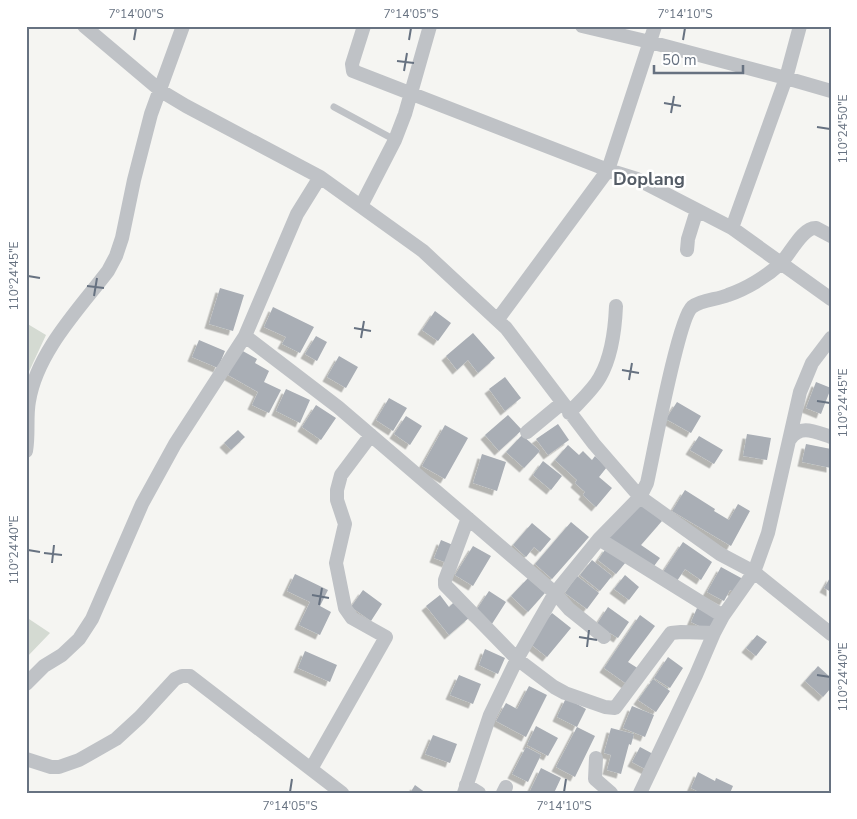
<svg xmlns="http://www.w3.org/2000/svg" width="857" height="819" font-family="'Nunito Sans',sans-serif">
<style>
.green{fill:#d4dad2}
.building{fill:#a9aeb5;filter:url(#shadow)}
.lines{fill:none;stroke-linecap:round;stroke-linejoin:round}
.lane{stroke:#bfc2c6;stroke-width:7}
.street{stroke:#bfc2c6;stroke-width:14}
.ticks{fill:none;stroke:#677281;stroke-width:2}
.labels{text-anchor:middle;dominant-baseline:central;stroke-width:5;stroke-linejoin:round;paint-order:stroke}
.quarter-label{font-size:18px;font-weight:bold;fill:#545c66;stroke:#fff}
.neatline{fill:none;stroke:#677281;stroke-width:2}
.ticks-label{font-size:12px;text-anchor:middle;fill:#677281}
</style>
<defs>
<filter id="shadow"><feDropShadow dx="-4.5" dy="4.5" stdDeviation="0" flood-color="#0004"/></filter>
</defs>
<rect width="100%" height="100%" fill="#f5f5f2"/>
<!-- green -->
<path class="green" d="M 26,323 L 46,335 L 26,378 Z
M 26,617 L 50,633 L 26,658 Z"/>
<!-- building -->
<path class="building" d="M 220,288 L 244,295 L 233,331 L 209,324 Z
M 273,307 L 314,327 L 300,353 L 282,344 L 286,337 L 264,327 Z
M 435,311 L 451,323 L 438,341 L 422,330 Z
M 473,333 L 495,358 L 478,373 L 468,360 L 457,370 L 446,356 Z
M 316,336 L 327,342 L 317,361 L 305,354 Z
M 199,340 L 225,351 L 218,368 L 192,357 Z
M 241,350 L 257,359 L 255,363 L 269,371 L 264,382 L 281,390 L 269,413 L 252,405 L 258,392 L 228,375 Z
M 339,356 L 358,367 L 346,388 L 327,377 Z
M 505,377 L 521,398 L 505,411 L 489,389 Z
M 816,382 L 831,388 L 821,414 L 806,408 Z
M 286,389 L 310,400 L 300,423 L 276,411 Z
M 389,398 L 407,408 L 393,431 L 376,420 Z
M 677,402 L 701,416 L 691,433 L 666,419 Z
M 316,405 L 336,418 L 321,440 L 302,427 Z
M 508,415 L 522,430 L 499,451 L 485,435 Z
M 406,416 L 422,426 L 410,445 L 394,434 Z
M 558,424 L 569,440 L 548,455 L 536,439 Z
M 445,425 L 468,438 L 445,479 L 422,466 Z
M 238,430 L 245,437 L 231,450 L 224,443 Z
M 747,434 L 771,438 L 767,460 L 743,456 Z
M 522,435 L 540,451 L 524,468 L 506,452 Z
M 699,436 L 723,450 L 714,464 L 690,450 Z
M 806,444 L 831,449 L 831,468 L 802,462 Z
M 568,445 L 579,455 L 583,451 L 592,460 L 595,456 L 607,467 L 599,477 L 612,488 L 596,507 L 583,495 L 585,492 L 575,483 L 577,480 L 555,460 Z
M 482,454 L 506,462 L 497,491 L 473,483 Z
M 543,461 L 562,476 L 551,490 L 533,475 Z
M 685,490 L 715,509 L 714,511 L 729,520 L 738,504 L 750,511 L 731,546 L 672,511 Z
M 640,502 L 662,521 L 641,545 L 660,558 L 651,570 L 608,539 Z
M 571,522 L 589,537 L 552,579 L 535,564 Z
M 532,523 L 551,539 L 540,552 L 534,547 L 526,557 L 513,545 Z
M 441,540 L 453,545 L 447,563 L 434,558 Z
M 683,542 L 712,562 L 701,580 L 685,569 L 677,581 L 663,572 Z
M 473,546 L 491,556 L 473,586 L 455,575 Z
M 607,547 L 626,562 L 616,574 L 598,560 Z
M 592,560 L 612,576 L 600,591 L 580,575 Z
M 721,567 L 743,579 L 736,593 L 730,590 L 724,601 L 707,592 Z
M 295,574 L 328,590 L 320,606 L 331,612 L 320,635 L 299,625 L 310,602 L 287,591 Z
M 625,575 L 639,587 L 629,600 L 614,589 Z
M 577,576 L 599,593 L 587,609 L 565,593 Z
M 831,576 L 831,592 L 824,588 Z
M 528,578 L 545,593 L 528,612 L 511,596 Z
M 363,590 L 382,604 L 371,621 L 351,607 Z
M 489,591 L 506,602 L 490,627 L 473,615 Z
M 440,595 L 449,607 L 456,600 L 470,617 L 449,635 L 426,606 Z
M 608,607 L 629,622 L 618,638 L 610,633 L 607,636 L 595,627 Z
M 697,608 L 716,617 L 710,631 L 691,622 Z
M 552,613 L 571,628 L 547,657 L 528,642 Z
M 640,615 L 655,626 L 628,662 L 639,669 L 628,685 L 604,668 Z
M 757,635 L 767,642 L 756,656 L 746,648 Z
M 485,649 L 505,658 L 498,674 L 479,665 Z
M 305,651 L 337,665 L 330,682 L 298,668 Z
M 668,657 L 683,668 L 670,688 L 654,678 Z
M 818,666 L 830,677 L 831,675 L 831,688 L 823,697 L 805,681 Z
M 459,675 L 481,684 L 473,704 L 450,695 Z
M 653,679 L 670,691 L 656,712 L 638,700 Z
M 529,686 L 547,695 L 526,737 L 496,721 L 506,703 L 517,709 Z
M 566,698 L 586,709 L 577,727 L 557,717 Z
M 632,706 L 654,715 L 645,737 L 623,728 Z
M 536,726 L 558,738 L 548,756 L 527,745 Z
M 577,727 L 595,736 L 575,777 L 556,767 Z
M 611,728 L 634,734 L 631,745 L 629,744 L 621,774 L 607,770 L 611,755 L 604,753 Z
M 433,735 L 457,744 L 450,763 L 425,754 Z
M 526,747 L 541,755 L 528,782 L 512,774 Z
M 640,747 L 655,755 L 647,770 L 632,762 Z
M 541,768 L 561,778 L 554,793 L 529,793 Z
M 698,772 L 715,781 L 716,778 L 733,786 L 730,793 L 701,793 L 691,788 Z
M 415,785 L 426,793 L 410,793 Z"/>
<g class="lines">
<!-- lane -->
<path class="lane" d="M 334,107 L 395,140"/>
<!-- street -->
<path class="street" d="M 84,26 L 161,91 L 186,106 L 320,177 L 423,251 L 506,328 L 594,444 L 640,497 L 720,554 L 754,572 L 831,634
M 364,26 L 352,64 L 353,71 L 608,170 L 637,179 L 732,228 L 831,299
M 582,26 L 650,42 L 786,78 L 732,228
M 800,26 L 786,78 L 831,91
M 361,206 L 395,140 L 405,114 L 430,26
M 687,250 L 688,239 L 697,210
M 498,319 L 608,170 L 655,26
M 245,336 L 338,407 L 555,593 L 569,609 L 604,637
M 569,413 C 579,402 593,390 600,377 C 612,356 615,330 616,306
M 527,432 L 562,403
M 790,439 C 801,424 815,432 831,437
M 26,451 C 29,434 26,417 29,401 C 37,352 79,309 108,271 L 116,256 L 122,238 L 134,180 L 151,114 L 183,26
M 468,518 L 445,580 L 445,585 L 517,659 L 554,687 L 565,693 L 605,707 L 615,708 L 671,633 L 681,632 L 714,633
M 599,539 L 723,616
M 26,684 L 44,666 L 62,655 L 79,639 L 92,619 L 142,504 L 175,444 L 245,336 L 297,214 L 320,177
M 596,758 L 595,779 L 611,793
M 26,759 L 51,767 L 59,767 L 79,760 L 116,739 L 140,717 L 175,679 L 182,676 L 190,676 L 342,793
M 311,769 L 386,637 L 352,618 L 345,608 L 336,563 L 345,524 L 337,500 L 337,490 L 341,475 L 371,435
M 466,785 L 479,793
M 464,793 L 490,715 L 517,659 L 555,593 L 599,539 L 640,497 L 647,483 C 653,457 678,319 692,307 C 702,299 717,300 728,295 C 746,289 766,277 780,264 C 790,255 802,227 816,228 L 831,236
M 503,793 L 506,787
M 640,793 L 696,675 L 714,633 L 723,616 L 754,572 L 768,533 L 800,392 L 812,363 L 831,338"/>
</g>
<!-- ticks -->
<path class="ticks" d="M 134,40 L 136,28M 409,40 L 411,28M 683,40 L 685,28M 397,61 L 414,63M 404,71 L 407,53M 664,103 L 681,106M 671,113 L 674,96M 817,127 L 830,129M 28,276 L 40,278M 87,286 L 104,288M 94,296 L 97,278M 354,328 L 371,331M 361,338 L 364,321M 622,370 L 639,373M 629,380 L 632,363M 817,401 L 830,403M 28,550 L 40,552M 44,553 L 62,555M 52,563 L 54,545M 312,595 L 329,598M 319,605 L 322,588M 579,637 L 597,640M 587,647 L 589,630M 817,675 L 830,677M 290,792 L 292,779M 564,792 L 566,779"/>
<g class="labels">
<!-- quarter labels -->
<g class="quarter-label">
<text x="649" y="179">Doplang</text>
</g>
</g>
<!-- border -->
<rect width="857" height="819" fill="none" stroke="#ffffff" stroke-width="55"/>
<!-- scale -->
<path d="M654 65v8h89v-8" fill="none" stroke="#677281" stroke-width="2.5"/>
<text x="662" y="65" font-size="15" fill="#677281" stroke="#ffffff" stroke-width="4" paint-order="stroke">50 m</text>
<rect x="28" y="28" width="802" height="764" class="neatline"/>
<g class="ticks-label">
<text x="136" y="18">7°14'00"S</text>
<text x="411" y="18">7°14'05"S</text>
<text x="685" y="18">7°14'10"S</text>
<text transform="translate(843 129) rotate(-90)" y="4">110°24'50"E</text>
<text transform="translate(14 276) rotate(-90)" y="4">110°24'45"E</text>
<text transform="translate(843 403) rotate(-90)" y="4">110°24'45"E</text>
<text transform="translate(14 550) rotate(-90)" y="4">110°24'40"E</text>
<text transform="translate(843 677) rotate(-90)" y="4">110°24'40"E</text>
<text x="290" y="810">7°14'05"S</text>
<text x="564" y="810">7°14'10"S</text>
</g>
</svg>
